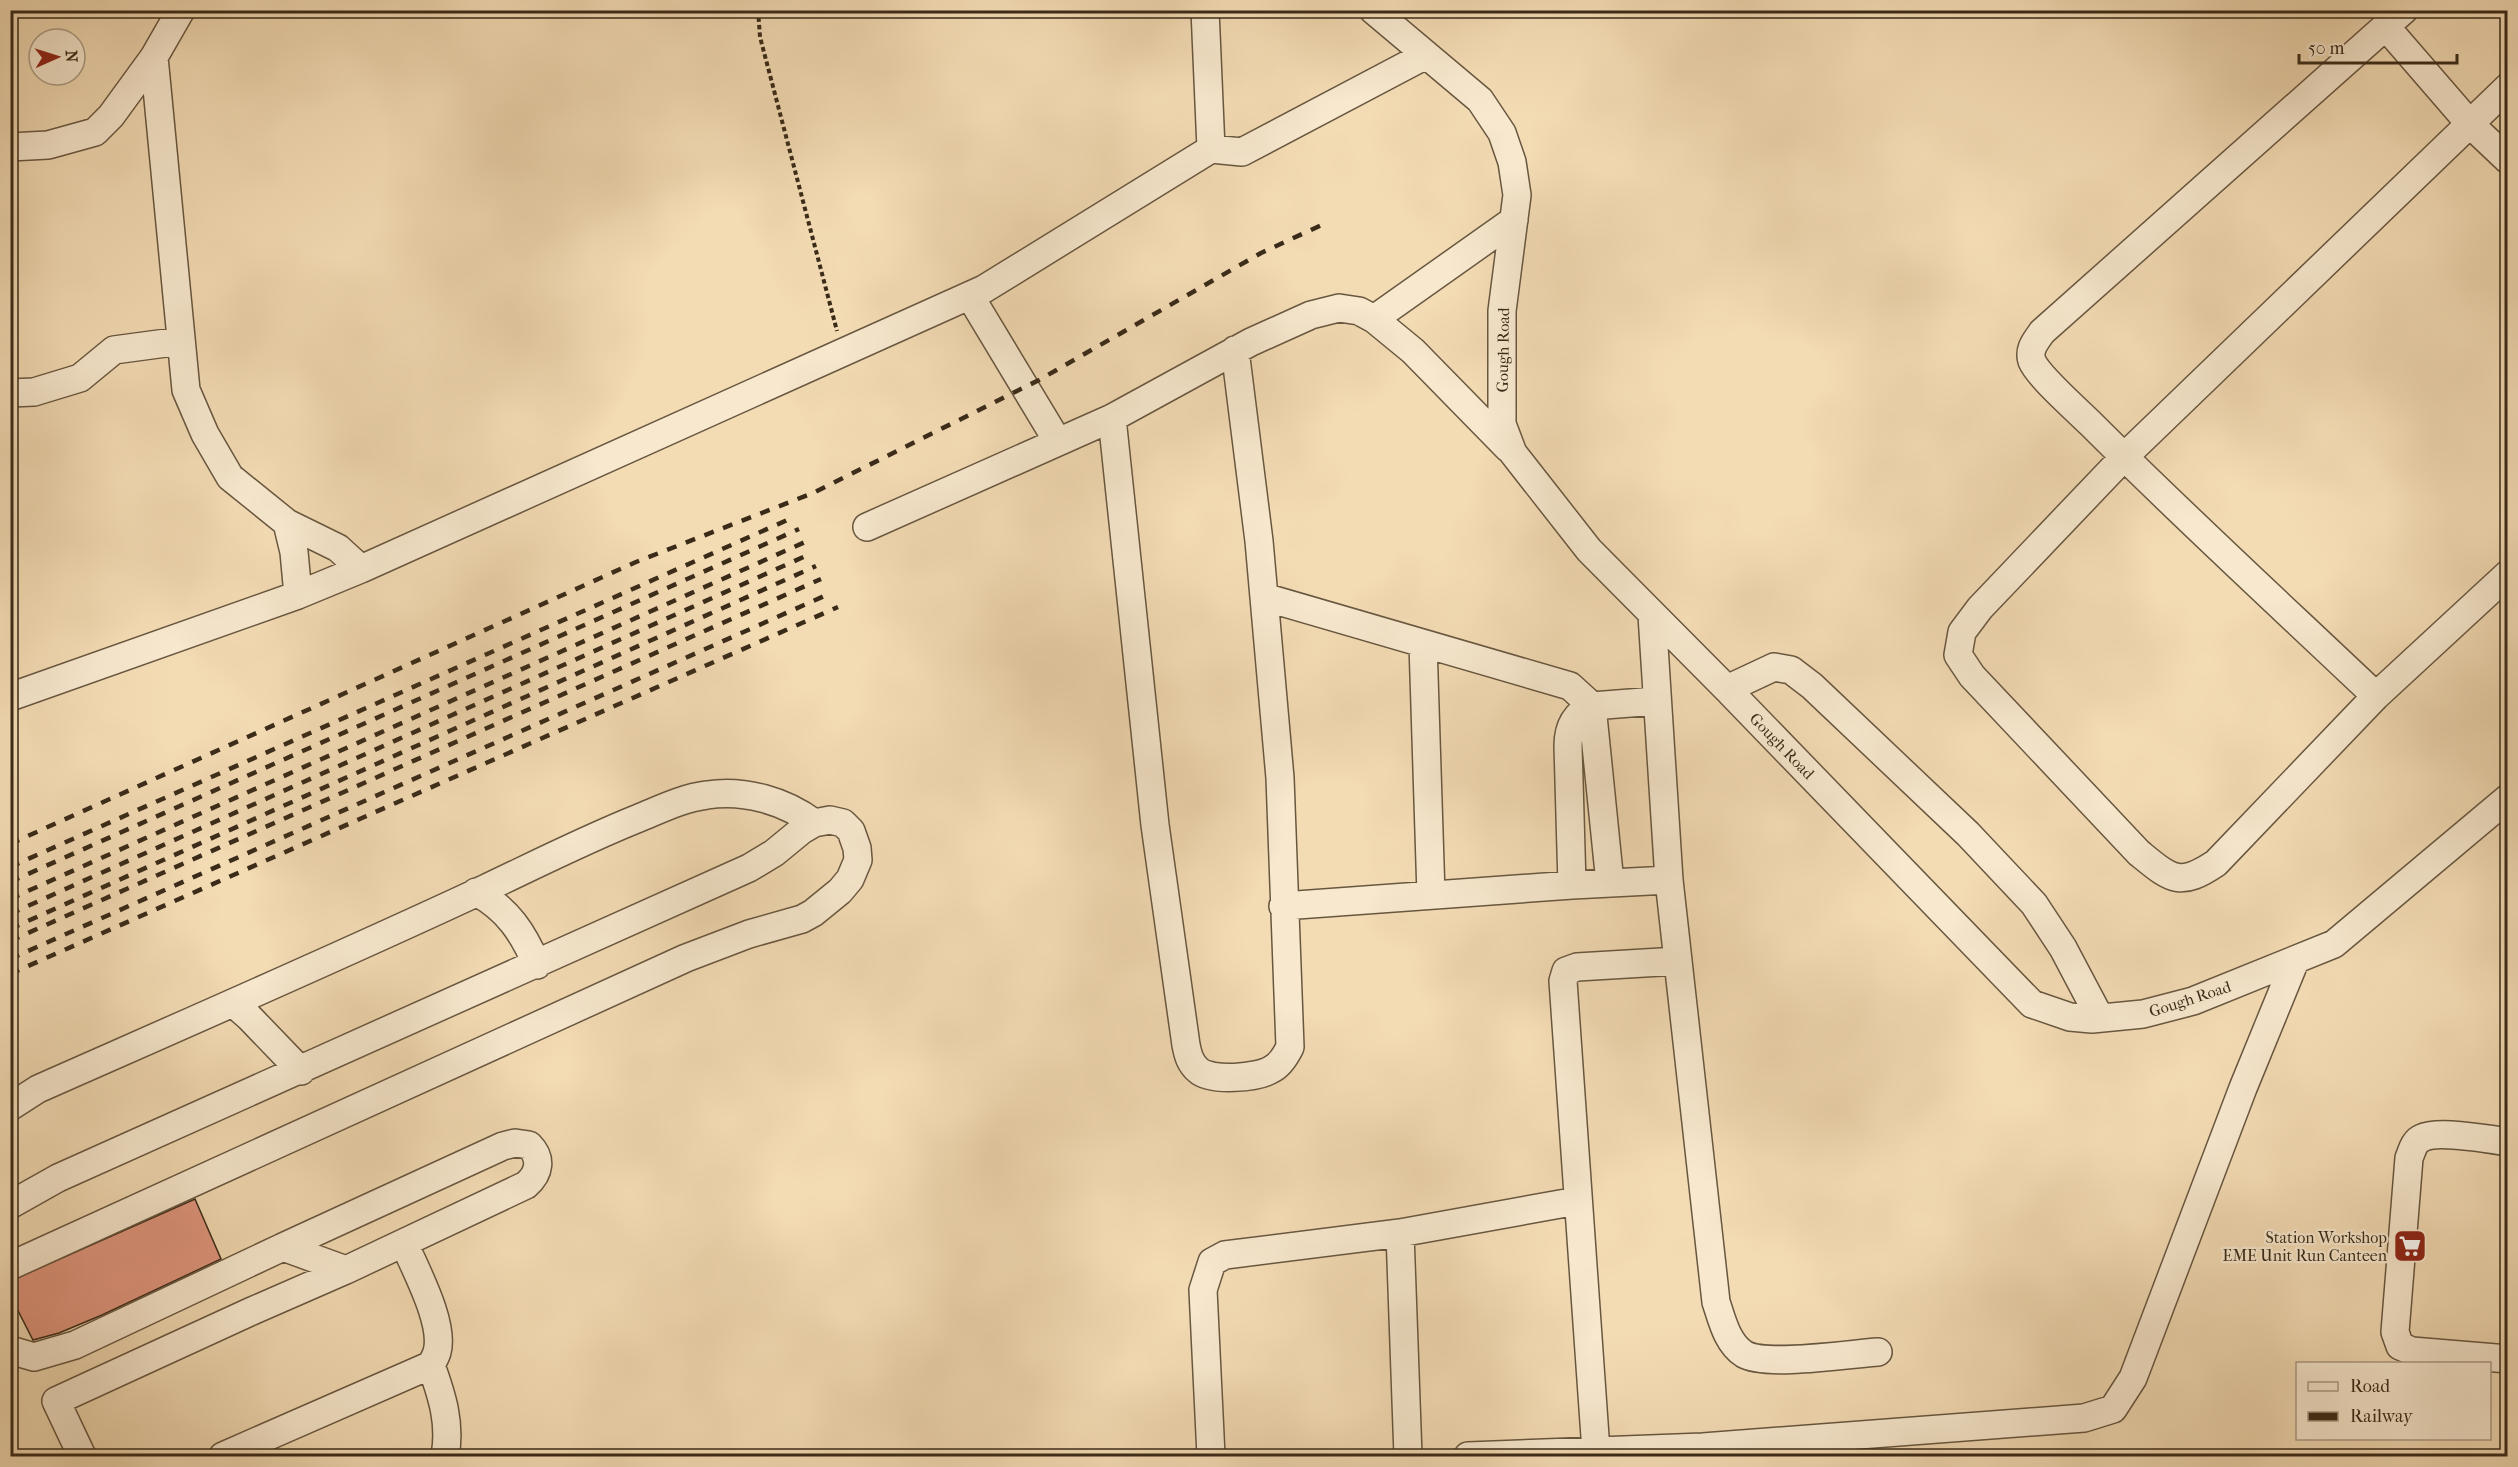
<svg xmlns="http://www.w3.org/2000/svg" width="2518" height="1467" font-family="'IM FELL French Canon',serif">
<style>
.building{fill:#e1967f;stroke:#3a2b19;stroke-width:1.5}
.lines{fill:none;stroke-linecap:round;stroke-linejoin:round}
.minor-casing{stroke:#685740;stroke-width:30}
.path{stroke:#3a2b19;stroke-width:4;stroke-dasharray:4.5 3;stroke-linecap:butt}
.minor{stroke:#f7e8ce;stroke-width:27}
.rail{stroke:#3a2b19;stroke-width:4.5;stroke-dasharray:10 10;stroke-linecap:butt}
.labels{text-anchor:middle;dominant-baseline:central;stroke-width:4.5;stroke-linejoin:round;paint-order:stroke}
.street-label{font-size:16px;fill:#3a2b19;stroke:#f7e8ce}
.poi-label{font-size:16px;fill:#3a2b19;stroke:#f7e8ce;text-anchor:end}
</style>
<rect width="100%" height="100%" fill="#f3dbb4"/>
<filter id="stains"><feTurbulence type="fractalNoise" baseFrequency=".00333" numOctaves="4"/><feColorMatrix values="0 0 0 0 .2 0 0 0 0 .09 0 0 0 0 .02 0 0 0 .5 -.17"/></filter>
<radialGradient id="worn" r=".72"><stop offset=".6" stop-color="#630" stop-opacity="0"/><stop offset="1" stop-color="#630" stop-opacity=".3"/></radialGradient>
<!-- building -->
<path class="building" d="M 195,1199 L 221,1259 L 102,1315 L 59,1333 L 33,1340 L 10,1295 L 10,1281 Z"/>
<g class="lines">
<defs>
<path id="minor" d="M 1205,10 L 1211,149
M 1373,10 L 1480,100 L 1502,133 L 1512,162 L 1517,195 L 1502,311 L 1502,424 L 1513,453 L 1589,550 L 1727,689 L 2032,1004 L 2070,1017 L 2092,1019 L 2143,1014 L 2193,1001 L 2334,944 L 2508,798
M 2387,28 L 2470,124 L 2508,160
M 154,57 L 186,390 L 205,434 L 230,477 L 287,523 L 338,548 L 361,569
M 2508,87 L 2124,457 L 1980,608 L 1962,632 L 1958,655 L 1972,676 L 2139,853 C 2171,879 2179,888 2216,863 L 2376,696 L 2508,574
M 10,147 L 48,145 L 95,132 L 111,116 L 154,57 L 181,10
M 970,296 L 1058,442
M 1374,319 L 1514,220
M 10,393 L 34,392 L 80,378 L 114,350 L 181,341
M 1112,418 L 1155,825 L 1186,1045 C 1188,1055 1190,1063 1198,1070 C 1211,1082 1258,1078 1272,1069 C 1280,1065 1286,1055 1290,1047 L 1280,778 L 1259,541 L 1235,350
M 287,523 L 294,552 L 298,595
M 867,527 L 1112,418 L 1251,342 L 1311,315 L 1339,308 L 1359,311 L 1374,319 L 1413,351 L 1508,448
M 1264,597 L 1570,686 L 1592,706 L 1610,883
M 1652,615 L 1669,880 L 1716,1302 C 1722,1320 1727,1343 1744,1354 C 1766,1367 1849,1354 1878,1352
M 1423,644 L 1431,895
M 1727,689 L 1774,667 L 1791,670 L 1812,686 L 1968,834 L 2034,904 L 2063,948 L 2100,1018
M 2376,696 C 2281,606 2184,517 2091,424 C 2078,411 2038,376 2032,361 C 2028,349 2036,341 2042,332 L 2404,10
M 10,697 L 298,595 L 361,569 L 984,289 L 1211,149 L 1242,152 L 1426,55
M 1572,885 L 1568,746 C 1568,728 1575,714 1592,706 L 1656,701
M 476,892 C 508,909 523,933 537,965
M 1283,906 L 1572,885 L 1669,880
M 233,1003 L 249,1017 L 301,1071
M 10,1107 L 38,1089 C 185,1024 332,960 478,892 C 531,867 584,840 639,818 C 661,809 683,798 707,795 C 744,789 785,801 814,823
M 2508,1142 C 2489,1139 2437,1130 2422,1138 C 2414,1141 2412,1151 2409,1158 L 2395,1332 L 2400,1346 L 2412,1351 L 2508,1359
M 10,1205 L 58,1178 L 749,868 L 774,853 L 802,830 L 814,823 L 830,820 L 843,823 L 851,831 L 857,848 L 858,860 L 850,879 L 840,891 L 813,913 L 802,919 L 749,934 L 686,958 L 10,1266
M 1400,1233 L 1408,1456
M 10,1350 L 34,1357 L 75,1345 L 283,1247 L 346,1270 L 526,1185 C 540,1173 542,1158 529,1145 L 515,1143 L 503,1146 L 283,1247
M 431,1365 C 442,1396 451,1423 445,1456
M 1596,1451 L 1563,981 L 1566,971 L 1577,967 L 1678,961
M 82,1456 L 56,1401 L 252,1311 L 346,1270
M 223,1456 L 431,1365 C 433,1361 436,1356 437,1352 C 445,1324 416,1271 405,1245
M 1211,1456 L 1203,1290 L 1212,1262 L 1225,1255 L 1400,1233 L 1577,1201
M 1468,1456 L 1703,1447 L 2084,1418 L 2113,1409 L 2133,1378 L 2243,1088 L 2295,961"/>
</defs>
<!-- minor casing -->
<use href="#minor" class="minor-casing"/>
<!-- path -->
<path class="path" d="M 758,10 L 760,37 L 837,331"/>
<!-- minor -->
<use href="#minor" class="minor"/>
<!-- rail -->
<path class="rail" d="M 10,844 L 636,562 L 813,493 L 1039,380 L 1261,253 L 1326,223
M 10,867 L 794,517
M 10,882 L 799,529
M 10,899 L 805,542
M 10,914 L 810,554
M 10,929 L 816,566
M 10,941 L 821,579
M 10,959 L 831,593
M 10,974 L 838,607"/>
</g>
<!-- icons -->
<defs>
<symbol id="supermarket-square" viewBox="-11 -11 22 22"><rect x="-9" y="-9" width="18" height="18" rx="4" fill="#8f2418" stroke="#f7e8ce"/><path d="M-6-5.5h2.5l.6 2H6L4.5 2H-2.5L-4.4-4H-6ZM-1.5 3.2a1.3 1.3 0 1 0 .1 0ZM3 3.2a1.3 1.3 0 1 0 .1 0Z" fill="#fff"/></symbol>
</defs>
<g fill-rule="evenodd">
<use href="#supermarket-square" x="2391" y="1227" width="38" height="38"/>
</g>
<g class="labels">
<!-- street labels -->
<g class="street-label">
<text transform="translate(1503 350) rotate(-89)">Gough Road</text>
<text transform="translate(1782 746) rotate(46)">Gough Road</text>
<text transform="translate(2190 999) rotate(-18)">Gough Road</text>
</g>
<!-- poi labels -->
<g class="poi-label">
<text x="2387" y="1237">Station Workshop<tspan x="2387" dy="18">EME Unit Run Canteen</tspan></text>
</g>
</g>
<!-- margin -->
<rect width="2518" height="1467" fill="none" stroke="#f3dbb4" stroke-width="36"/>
<rect x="12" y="12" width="2494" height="1443" fill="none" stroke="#3a2b19" stroke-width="3"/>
<rect x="18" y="18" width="2482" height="1431" fill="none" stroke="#3a2b19" stroke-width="1.5"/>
<!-- legend -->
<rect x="2296" y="1362" width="195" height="78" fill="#f7e8ce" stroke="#ab9c86" stroke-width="1.5"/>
<rect x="2308" y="1382" width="30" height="9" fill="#f7e8ce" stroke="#ab9c86" stroke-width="1.5"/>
<text x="2350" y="1392" font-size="18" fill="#3a2b19">Road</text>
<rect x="2308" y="1412" width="30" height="9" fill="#3a2b19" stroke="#ab9c86" stroke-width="1.5"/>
<text x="2350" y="1422" font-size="18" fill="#3a2b19">Railway</text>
<!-- north arrow -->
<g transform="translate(57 57) rotate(87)"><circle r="28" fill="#f7e8ce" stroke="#ab9c86" stroke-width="1.5"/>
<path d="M0-4.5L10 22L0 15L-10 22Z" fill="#8f2418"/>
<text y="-9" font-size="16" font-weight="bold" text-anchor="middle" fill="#3a2b19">N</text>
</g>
<!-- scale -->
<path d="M2299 54v9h158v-9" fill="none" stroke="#3a2b19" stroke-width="3"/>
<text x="2308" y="54" font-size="18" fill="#3a2b19" stroke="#f7e8ce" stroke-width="4.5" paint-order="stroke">50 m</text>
<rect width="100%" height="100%" filter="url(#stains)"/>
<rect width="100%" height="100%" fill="url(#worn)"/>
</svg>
